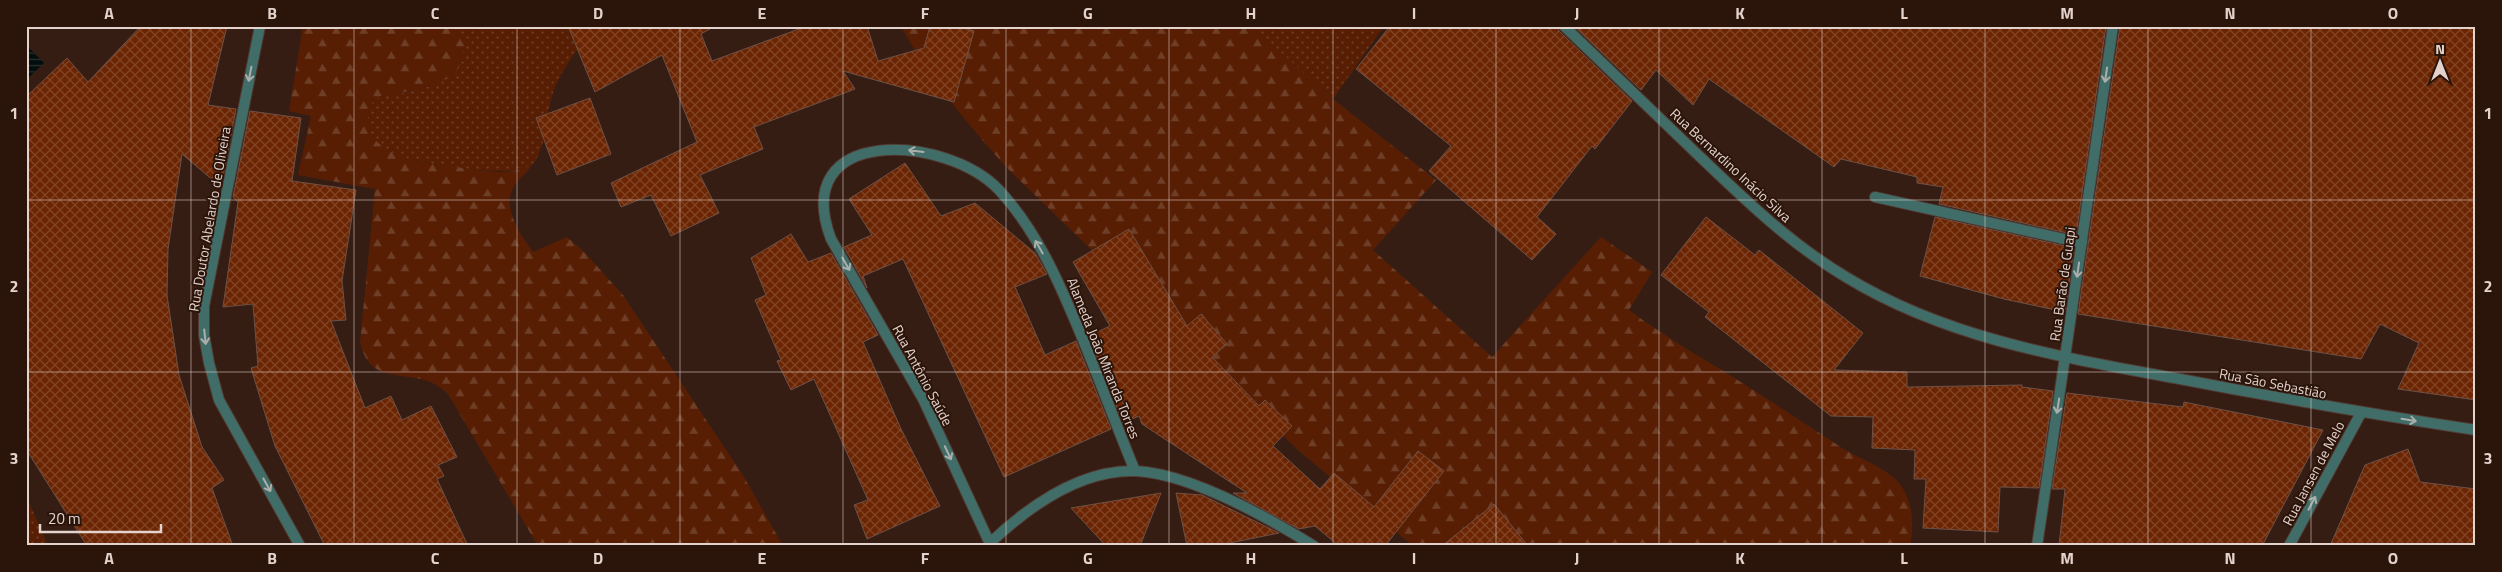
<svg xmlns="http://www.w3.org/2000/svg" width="2502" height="572" font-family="'Titillium Web',sans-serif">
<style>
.grass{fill:url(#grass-dots)}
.forest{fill:url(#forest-firs)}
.water{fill:url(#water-rules)}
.building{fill:url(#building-cross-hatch);stroke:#6d5146}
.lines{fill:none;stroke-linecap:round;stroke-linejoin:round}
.service-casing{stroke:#523a32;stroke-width:12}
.minor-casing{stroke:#523a32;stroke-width:12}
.tertiary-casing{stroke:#523a32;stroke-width:12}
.service{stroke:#416d69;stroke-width:10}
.minor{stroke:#416d69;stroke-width:10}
.tertiary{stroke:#416d69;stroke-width:10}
.oneway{stroke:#abafaa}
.grid{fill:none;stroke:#e4d3cd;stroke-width:1;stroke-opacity:0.55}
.labels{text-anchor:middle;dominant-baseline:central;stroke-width:4;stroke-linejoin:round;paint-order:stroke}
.street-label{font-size:14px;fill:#e4d3cd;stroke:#2b140a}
.neatline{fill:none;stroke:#e4d3cd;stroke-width:2}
.grid-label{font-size:16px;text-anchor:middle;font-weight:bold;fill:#e4d3cd}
</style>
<defs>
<pattern id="grass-dots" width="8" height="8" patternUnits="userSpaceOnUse" patternTransform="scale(1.25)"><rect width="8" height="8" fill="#571e04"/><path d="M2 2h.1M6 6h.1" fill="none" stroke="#6f3e27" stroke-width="1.8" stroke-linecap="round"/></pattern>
<pattern id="forest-firs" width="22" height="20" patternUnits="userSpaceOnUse" patternTransform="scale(1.25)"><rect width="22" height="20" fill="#571e04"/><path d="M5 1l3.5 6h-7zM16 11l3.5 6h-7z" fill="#6f3e27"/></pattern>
<pattern id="water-rules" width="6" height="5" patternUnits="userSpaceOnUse" patternTransform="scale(1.25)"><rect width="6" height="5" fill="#020e0d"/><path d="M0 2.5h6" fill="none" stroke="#27302f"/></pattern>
<pattern id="building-cross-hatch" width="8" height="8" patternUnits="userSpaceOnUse" patternTransform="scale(1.25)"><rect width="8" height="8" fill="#6c2502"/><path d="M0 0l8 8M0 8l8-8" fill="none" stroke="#814426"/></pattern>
</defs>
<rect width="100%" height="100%" fill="#361d14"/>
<!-- grass -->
<path class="grass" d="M 457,26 L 598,26 C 577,49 558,72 550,103 C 547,118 544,158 530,166 C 509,180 404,162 382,149 C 371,142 367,128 368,116 C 368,110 371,102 376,99 C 382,93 393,94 401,93 C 419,90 436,84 451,76 C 458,59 469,43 457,26 Z
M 1251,26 L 1384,26 L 1333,99 Z
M 26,495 L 48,546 L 26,546 Z"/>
<!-- forest -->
<path class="forest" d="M 303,26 L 457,26 C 464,35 465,44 463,55 C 459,83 423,89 399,93 C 392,94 384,94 377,98 C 370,103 367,113 368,121 C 370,161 438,164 469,169 C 489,172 514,175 532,165 C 526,174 516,181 512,190 C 503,210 522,237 533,252 L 567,237 L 584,252 L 623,295 L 744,477 L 783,546 L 538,546 L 448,394 C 440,387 432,381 421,379 C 391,373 369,378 360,343 L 375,189 L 298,175 L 311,116 L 289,111 Z
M 901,26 L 1251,26 L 1333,99 L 1436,180 L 1373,250 L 1492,357 L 1601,237 L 1652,272 L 1629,310 C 1669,340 1712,363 1753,390 C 1783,409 1813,429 1842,448 C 1861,460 1889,468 1902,487 C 1913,504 1914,527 1910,546 L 1413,546 L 1299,451 L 1010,171 C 969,126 930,80 901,26 Z"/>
<!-- water -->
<path class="water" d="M 26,45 L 44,63 L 26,80 Z"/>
<!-- building -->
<path class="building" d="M 141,26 L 227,26 L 208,105 L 236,109 L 221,187 L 182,154 L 168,249 L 167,295 L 179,375 L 202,447 L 224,480 L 212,488 L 233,546 L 87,546 L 26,449 L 26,97 L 67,58 L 88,82 Z
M 568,26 L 715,26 L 701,34 L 712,61 L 807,26 L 867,26 L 878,61 L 924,48 L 930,26 L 955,26 L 974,31 L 954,102 L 843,71 L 855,89 L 754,127 L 763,149 L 700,175 L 719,213 L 671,236 L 651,195 L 621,207 L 611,183 L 697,142 L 662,55 L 595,92 Z
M 1390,26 L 1557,26 L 1559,31 L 1632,101 L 1595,149 L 1592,146 L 1537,217 L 1556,234 L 1532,260 L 1429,171 L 1451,146 L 1356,69 Z
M 1574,26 L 2106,26 L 2076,235 L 1939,204 L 1943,187 L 1917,183 L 1917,177 L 1841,159 L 1834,167 L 1709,79 L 1693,105 L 1656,70 L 1641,90 Z
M 2120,26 L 2476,26 L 2476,400 L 2398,389 L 2419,343 L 2380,324 L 2361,359 L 2078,314 Z
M 590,98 L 611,154 L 557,175 L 536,118 Z
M 250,111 L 301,118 L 292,181 L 356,190 L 342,281 L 346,320 L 331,321 L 365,408 L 391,396 L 402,420 L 431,406 L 457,457 L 438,465 L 444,476 L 437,479 L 468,546 L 325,546 L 275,446 L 251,368 L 258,366 L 253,304 L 223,307 L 238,202 L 233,197 Z
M 905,163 L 941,216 L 975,203 L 1035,253 L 1047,274 L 1015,287 L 1045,355 L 1076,341 L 1111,429 L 1004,477 L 903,259 L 863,276 L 867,288 L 844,247 L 872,235 L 849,199 Z
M 1706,217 L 1755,255 L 1759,250 L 1863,333 L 1834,370 L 1907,372 L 1907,387 L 2022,385 L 2022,387 L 2053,391 L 2039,488 L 2000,487 L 1998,532 L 1923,528 L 1926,479 L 1914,479 L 1915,450 L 1872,448 L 1873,417 L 1831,416 L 1705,317 L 1709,312 L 1661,275 Z
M 1935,217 L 2074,248 L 2065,312 L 2004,299 L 1920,276 Z
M 1129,229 L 1187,326 L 1201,314 L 1227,344 L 1212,357 L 1259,406 L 1265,400 L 1292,426 L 1273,446 L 1320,489 L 1334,473 L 1374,507 L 1418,451 L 1444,471 L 1385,546 L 1339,546 L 1315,526 L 1299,529 L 1233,493 L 1247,493 L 1142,424 L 1139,416 L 1123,423 L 1089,336 L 1110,326 L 1073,262 Z
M 791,234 L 808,262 L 831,253 L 878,335 L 863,342 L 901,429 L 940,506 L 867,539 L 854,505 L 868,500 L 814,379 L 791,390 L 777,361 L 781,360 L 755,300 L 766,295 L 751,258 Z
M 2067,393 L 2183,407 L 2184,402 L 2323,430 L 2262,546 L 2059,546 L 2065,489 L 2052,489 Z
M 2408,449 L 2420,482 L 2476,489 L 2476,546 L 2330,546 L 2365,465 Z
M 1161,493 L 1140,546 L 1106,546 L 1071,508 Z
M 1176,493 L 1202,495 L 1279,533 L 1215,546 L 1187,546 Z
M 1494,504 L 1528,546 L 1442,546 Z"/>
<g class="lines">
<defs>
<path id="service" d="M 1875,197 L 2082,243"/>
<path id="minor" d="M 260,26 L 204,306 L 204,335 L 209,363 L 219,400 L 300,546
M 990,543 C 1029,506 1080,469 1136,471 C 1192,474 1267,517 1314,546
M 991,546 L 923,399 L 831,239 C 788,125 946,134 999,190 C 1041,235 1065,296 1088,352 C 1104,392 1119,432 1135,471
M 2037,546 L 2065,357
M 2289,546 L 2361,413"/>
<path id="tertiary" d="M 1564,26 C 1608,68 1651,110 1695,152 C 1742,197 1789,243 1846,277 C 1947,339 2066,358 2180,379 C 2279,398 2377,415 2476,430
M 2065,357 L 2113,26"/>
</defs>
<!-- service casing -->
<use href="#service" class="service-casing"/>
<!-- minor casing -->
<use href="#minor" class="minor-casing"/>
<!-- tertiary casing -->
<use href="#tertiary" class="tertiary-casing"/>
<!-- service -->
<use href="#service" class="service"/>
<!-- minor -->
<use href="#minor" class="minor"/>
<!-- tertiary -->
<use href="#tertiary" class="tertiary"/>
</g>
<!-- one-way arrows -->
<defs><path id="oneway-shaft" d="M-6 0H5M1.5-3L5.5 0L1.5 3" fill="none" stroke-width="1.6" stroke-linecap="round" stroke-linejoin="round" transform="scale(1.25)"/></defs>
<g class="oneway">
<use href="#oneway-shaft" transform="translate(250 74) rotate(101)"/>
<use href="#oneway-shaft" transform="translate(2106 75) rotate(98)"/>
<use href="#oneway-shaft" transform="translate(916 151) rotate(-173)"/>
<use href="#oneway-shaft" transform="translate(1039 247) rotate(-120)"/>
<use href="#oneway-shaft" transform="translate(846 264) rotate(60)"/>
<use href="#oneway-shaft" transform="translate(2078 270) rotate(98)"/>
<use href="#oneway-shaft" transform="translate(205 337) rotate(84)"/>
<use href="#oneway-shaft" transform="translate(2058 406) rotate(99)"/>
<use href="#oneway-shaft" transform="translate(2409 420) rotate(9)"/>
<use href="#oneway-shaft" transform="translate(948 453) rotate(65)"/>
<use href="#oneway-shaft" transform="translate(267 485) rotate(61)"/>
<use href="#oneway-shaft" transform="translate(2312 503) rotate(-62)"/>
</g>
<!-- grid -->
<path class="grid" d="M 191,26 L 191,546M 354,26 L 354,546M 517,26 L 517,546M 680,26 L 680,546M 843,26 L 843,546M 1006,26 L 1006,546M 1169,26 L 1169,546M 1333,26 L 1333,546M 1496,26 L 1496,546M 1659,26 L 1659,546M 1822,26 L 1822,546M 1985,26 L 1985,546M 2148,26 L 2148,546M 2311,26 L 2311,546M 26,200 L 2476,200M 26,372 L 2476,372"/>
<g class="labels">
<!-- street labels -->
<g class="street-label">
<text transform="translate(1731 165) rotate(43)">Rua Bernardino Inácio Silva</text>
<text transform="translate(209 219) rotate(-80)">Rua Doutor Abelardo de Oliveira</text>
<text transform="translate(2062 284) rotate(-82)">Rua Barão de Guapi</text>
<text transform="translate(1104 358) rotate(68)">Alameda João Miranda Torres</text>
<text transform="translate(923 375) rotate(62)">Rua Antônio Saúde</text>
<text transform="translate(2273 383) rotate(11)">Rua São Sebastião</text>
<text transform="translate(2313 473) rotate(-62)">Rua Jansen de Melo</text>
</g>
</g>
<!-- border -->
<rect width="2502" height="572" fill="none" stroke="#2b140a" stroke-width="55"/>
<!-- north arrow -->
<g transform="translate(2440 62)" stroke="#2b140a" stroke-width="4" paint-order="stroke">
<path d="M0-4L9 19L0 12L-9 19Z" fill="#e4d3cd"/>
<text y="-8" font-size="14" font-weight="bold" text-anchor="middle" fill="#e4d3cd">N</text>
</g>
<!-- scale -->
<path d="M40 524v8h121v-8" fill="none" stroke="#e4d3cd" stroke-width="2.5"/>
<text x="48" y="524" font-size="15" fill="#e4d3cd" stroke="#2b140a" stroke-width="4" paint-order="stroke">20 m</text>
<rect x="28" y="28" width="2446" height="516" class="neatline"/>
<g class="grid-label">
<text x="109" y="19">A</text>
<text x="272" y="19">B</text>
<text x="435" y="19">C</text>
<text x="598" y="19">D</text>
<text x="762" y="19">E</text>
<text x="925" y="19">F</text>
<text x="1088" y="19">G</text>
<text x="1251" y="19">H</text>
<text x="1414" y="19">I</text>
<text x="1577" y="19">J</text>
<text x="1740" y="19">K</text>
<text x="1904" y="19">L</text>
<text x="2067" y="19">M</text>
<text x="2230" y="19">N</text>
<text x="2393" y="19">O</text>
<text x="14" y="119">1</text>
<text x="2488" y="119">1</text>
<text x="14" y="292">2</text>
<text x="2488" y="292">2</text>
<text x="14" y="464">3</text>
<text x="2488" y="464">3</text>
<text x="109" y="564">A</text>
<text x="272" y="564">B</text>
<text x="435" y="564">C</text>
<text x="598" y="564">D</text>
<text x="762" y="564">E</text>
<text x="925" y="564">F</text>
<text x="1088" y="564">G</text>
<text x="1251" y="564">H</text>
<text x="1414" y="564">I</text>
<text x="1577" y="564">J</text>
<text x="1740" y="564">K</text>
<text x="1904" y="564">L</text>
<text x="2067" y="564">M</text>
<text x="2230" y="564">N</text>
<text x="2393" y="564">O</text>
</g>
</svg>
